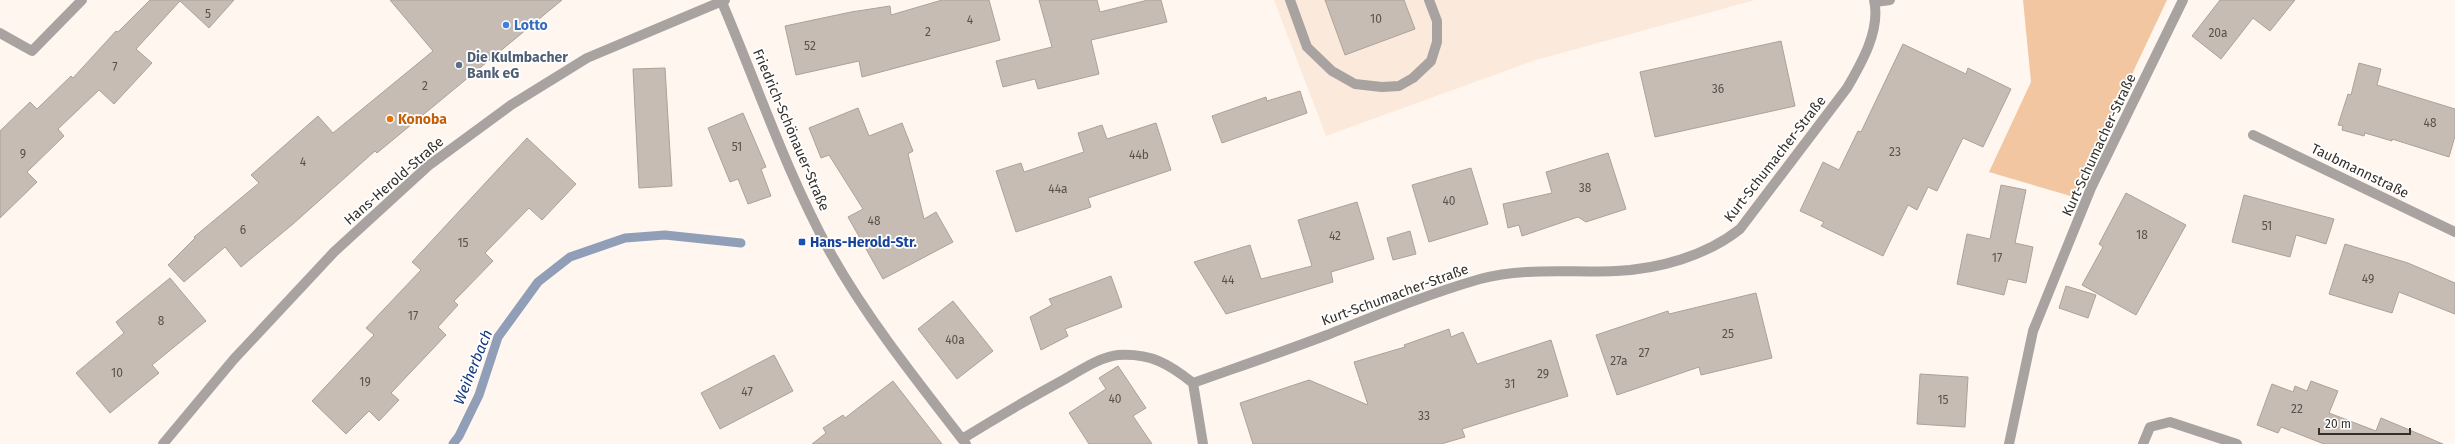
<svg xmlns="http://www.w3.org/2000/svg" width="2455" height="444" font-family="'Fira Sans',sans-serif">
<style>
.built{fill:#fbeadc}
.green{fill:#f1c6a0}
.lines{fill:none;stroke-linecap:round;stroke-linejoin:round}
.stream{stroke:#919eb8;stroke-width:9}
.building{fill:#c6bcb3;stroke:#aca299}
.minor{stroke:#a8a2a0;stroke-width:10}
.shop-dot{fill:#3f7fe0;stroke:#fff;stroke-width:1.5}
.service-dot{fill:#5c6f8a;stroke:#fff;stroke-width:1.5}
.food-dot{fill:#e8710a;stroke:#fff;stroke-width:1.5}
.transit-dot{fill:#1a4fb4;stroke:#fff;stroke-width:1.5}
.labels{text-anchor:middle;dominant-baseline:central;stroke-width:3.5;stroke-linejoin:round;paint-order:stroke}
.number-label{font-size:12px;fill:#58524d}
.shop-label{font-size:14px;font-weight:bold;fill:#366cbe;stroke:#fff;text-anchor:start}
.service-label{font-size:14px;font-weight:bold;fill:#4e5e75;stroke:#fff;text-anchor:start}
.food-label{font-size:14px;font-weight:bold;fill:#c56008;stroke:#fff;text-anchor:start}
.street-label{font-size:14px;fill:#332f2b;stroke:#fff}
.transit-label{font-size:14px;font-weight:bold;fill:#164399;stroke:#fff;text-anchor:start}
.water-label{font-size:15px;font-style:italic;fill:#12387e;stroke:#fff}
</style>
<rect width="100%" height="100%" fill="#fff6ef"/>
<!-- built -->
<path class="built" d="M 1274,0 L 1755,0 L 1536,60 L 1326,136 Z"/>
<!-- green -->
<path class="green" d="M 2023,0 L 2167,0 L 2074,197 L 1989,172 L 2031,82 Z"/>
<g class="lines">
<!-- stream -->
<path class="stream" d="M 453,444 L 459,436 L 479,395 L 498,337 L 538,282 L 570,257 L 625,238 L 665,235 L 741,243"/>
</g>
<!-- building -->
<path class="building" d="M 150,0 L 234,0 L 209,28 L 180,1 L 136,49 L 152,63 L 114,104 L 99,90 L 58,129 L 64,136 L 27,172 L 37,182 L 0,218 L 0,131 L 30,102 L 37,109 L 71,76 L 73,78 L 116,31 L 118,32 Z
M 390,0 L 562,0 L 377,153 L 375,151 L 293,224 L 241,267 L 225,247 L 184,282 L 168,265 L 195,238 L 194,237 L 259,183 L 251,175 L 318,116 L 333,133 L 433,51 Z
M 942,0 L 989,0 L 1000,40 L 862,77 L 859,61 L 796,75 L 785,26 L 851,12 L 890,6 L 891,15 Z
M 1039,0 L 1097,0 L 1100,12 L 1148,0 L 1161,0 L 1167,22 L 1091,40 L 1099,74 L 1038,89 L 1035,79 L 1003,87 L 996,61 L 1052,47 Z
M 1325,0 L 1404,0 L 1415,29 L 1345,55 Z
M 2220,0 L 2295,0 L 2270,31 L 2253,18 L 2221,59 L 2192,36 Z
M 1781,41 L 1795,106 L 1655,137 L 1640,72 Z
M 1903,44 L 1966,74 L 1968,68 L 2011,89 L 1983,147 L 1963,138 L 1937,191 L 1928,187 L 1917,210 L 1908,205 L 1883,256 L 1821,226 L 1824,222 L 1800,211 L 1823,162 L 1839,170 L 1858,131 L 1861,132 Z
M 2359,63 L 2381,69 L 2377,85 L 2455,109 L 2455,136 L 2449,157 L 2392,139 L 2392,141 L 2365,133 L 2364,136 L 2342,130 L 2343,126 L 2338,125 L 2348,94 L 2351,95 Z
M 665,68 L 672,186 L 639,188 L 633,69 Z
M 1300,91 L 1307,113 L 1222,143 L 1212,116 L 1266,97 L 1267,101 Z
M 858,108 L 869,136 L 902,123 L 913,151 L 908,154 L 924,219 L 936,212 L 953,242 L 883,279 L 848,217 L 863,209 L 829,155 L 821,158 L 809,128 Z
M 743,113 L 766,167 L 761,169 L 771,196 L 748,204 L 738,179 L 730,182 L 708,128 Z
M 1156,123 L 1171,170 L 1088,198 L 1091,207 L 1016,232 L 996,171 L 1021,163 L 1024,172 L 1084,152 L 1078,133 L 1102,125 L 1107,139 Z
M 527,138 L 576,184 L 542,220 L 529,208 L 485,253 L 493,261 L 454,301 L 458,305 L 438,327 L 446,335 L 391,393 L 399,400 L 379,421 L 369,411 L 346,434 L 312,401 L 374,335 L 366,328 L 421,270 L 412,262 Z
M 1608,153 L 1626,209 L 1586,222 L 1578,217 L 1522,236 L 1519,225 L 1508,228 L 1503,204 L 1552,193 L 1546,172 Z
M 1471,168 L 1488,224 L 1429,242 L 1412,185 Z
M 2001,185 L 2026,190 L 2015,243 L 2033,247 L 2026,283 L 2008,279 L 2004,295 L 1957,284 L 1967,234 L 1990,239 Z
M 2126,193 L 2186,225 L 2136,315 L 2082,285 L 2103,247 L 2099,244 Z
M 2244,195 L 2334,219 L 2326,244 L 2296,235 L 2290,257 L 2232,242 Z
M 1357,202 L 1374,259 L 1331,272 L 1333,282 L 1226,314 L 1194,262 L 1250,245 L 1261,279 L 1312,266 L 1298,220 Z
M 1410,231 L 1416,254 L 1393,260 L 1387,238 Z
M 2345,244 L 2408,263 L 2455,283 L 2455,314 L 2399,292 L 2392,313 L 2329,294 Z
M 1111,276 L 1122,307 L 1065,329 L 1068,336 L 1041,350 L 1030,317 L 1052,305 L 1049,299 Z
M 170,278 L 206,321 L 152,365 L 159,373 L 110,413 L 76,373 L 124,333 L 116,322 Z
M 2066,286 L 2096,295 L 2088,318 L 2059,308 Z
M 1756,293 L 1772,358 L 1701,375 L 1699,367 L 1617,395 L 1596,335 L 1668,311 L 1669,314 Z
M 953,301 L 993,351 L 957,379 L 918,329 Z
M 1449,329 L 1451,337 L 1463,332 L 1477,364 L 1551,340 L 1568,396 L 1462,429 L 1465,437 L 1441,444 L 1253,444 L 1240,403 L 1309,380 L 1368,405 L 1354,362 L 1405,347 L 1404,345 Z
M 774,355 L 793,391 L 720,429 L 701,393 Z
M 1118,366 L 1146,408 L 1133,416 L 1152,444 L 1089,444 L 1069,413 L 1106,389 L 1099,378 Z
M 1920,374 L 1968,377 L 1965,427 L 1917,424 Z
M 893,381 L 942,444 L 812,444 L 826,433 L 823,428 L 843,415 L 845,418 Z
M 2311,381 L 2338,391 L 2329,413 L 2376,431 L 2381,418 L 2443,444 L 2324,444 L 2281,427 L 2278,433 L 2257,425 L 2272,384 L 2293,392 L 2295,386 L 2307,391 Z"/>
<g class="lines">
<!-- minor -->
<path class="minor" d="M 721,0 C 757,84 786,172 830,252 C 868,320 918,382 966,444
M 1290,0 L 1307,47 L 1332,71 L 1355,84 L 1382,87 L 1399,86 L 1413,78 L 1431,61 L 1437,42 L 1437,21 L 1429,0
M 1875,2 L 1890,0
M 0,33 L 32,51 L 82,0
M 2253,135 L 2455,232
M 1193,383 L 1203,444
M 962,439 C 996,418 1030,398 1065,379 C 1081,370 1100,357 1118,355 C 1151,353 1169,364 1193,383 C 1238,367 1282,352 1327,335 C 1377,315 1428,294 1480,279 C 1525,267 1570,273 1616,271 C 1659,269 1706,256 1740,229 L 1847,88 C 1861,64 1881,30 1874,0
M 163,444 L 234,359 L 334,252 L 428,166 L 511,105 L 587,58 L 725,0
M 2009,444 L 2033,331 L 2091,188 L 2183,0
M 2143,444 L 2150,427 L 2170,422 L 2237,444"/>
</g>
<!-- markers -->
<circle class="shop-dot" cx="506" cy="25" r="4"/>
<circle class="service-dot" cx="459" cy="65" r="4"/>
<circle class="food-dot" cx="390" cy="119" r="4"/>
<rect class="transit-dot" x="798" y="238" width="8" height="8" rx="2"/>
<g class="labels">
<!-- number labels -->
<g class="number-label">
<text x="208" y="14">5</text>
<text x="1376" y="19">10</text>
<text x="970" y="20">4</text>
<text x="928" y="32">2</text>
<text x="2218" y="33">20a</text>
<text x="810" y="46">52</text>
<text x="115" y="67">7</text>
<text x="425" y="86">2</text>
<text x="1718" y="89">36</text>
<text x="2430" y="123">48</text>
<text x="737" y="147">51</text>
<text x="1895" y="152">23</text>
<text x="23" y="154">9</text>
<text x="1139" y="155">44b</text>
<text x="303" y="162">4</text>
<text x="1585" y="188">38</text>
<text x="1058" y="189">44a</text>
<text x="1449" y="201">40</text>
<text x="874" y="221">48</text>
<text x="2267" y="226">51</text>
<text x="243" y="230">6</text>
<text x="2142" y="235">18</text>
<text x="1335" y="236">42</text>
<text x="463" y="243">15</text>
<text x="1997" y="258">17</text>
<text x="2368" y="279">49</text>
<text x="1228" y="280">44</text>
<text x="413" y="316">17</text>
<text x="161" y="321">8</text>
<text x="1728" y="334">25</text>
<text x="955" y="340">40a</text>
<text x="1644" y="353">27</text>
<text x="1619" y="361">27a</text>
<text x="117" y="373">10</text>
<text x="1543" y="374">29</text>
<text x="365" y="382">19</text>
<text x="1510" y="384">31</text>
<text x="747" y="392">47</text>
<text x="1115" y="399">40</text>
<text x="1943" y="400">15</text>
<text x="2297" y="409">22</text>
<text x="1424" y="416">33</text>
</g>
<!-- shop labels -->
<g class="shop-label">
<text x="514" y="25">Lotto</text>
</g>
<!-- service labels -->
<g class="service-label">
<text x="467" y="57">Die Kulmbacher<tspan x="467" dy="16">Bank eG</tspan></text>
</g>
<!-- food labels -->
<g class="food-label">
<text x="398" y="119">Konoba</text>
</g>
<!-- street labels -->
<g class="street-label">
<text transform="translate(791 130) rotate(67)">Friedrich-Schönauer-Straße</text>
<text transform="translate(2099 145) rotate(-65)">Kurt-Schumacher-Straße</text>
<text transform="translate(1775 159) rotate(-52)">Kurt-Schumacher-Straße</text>
<text transform="translate(2360 171) rotate(26)">Taubmannstraße</text>
<text transform="translate(394 181) rotate(-41)">Hans-Herold-Straße</text>
<text transform="translate(1395 295) rotate(-20)">Kurt-Schumacher-Straße</text>
</g>
<!-- transit labels -->
<g class="transit-label">
<text x="810" y="242">Hans-Herold-Str.</text>
</g>
<!-- water labels -->
<g class="water-label">
<text transform="translate(473 367) rotate(-68)">Weiherbach</text>
</g>
</g>
<!-- scale -->
<path d="M2319 428v6h91v-6" fill="none" stroke="#332f2b" stroke-width="2"/>
<text x="2325" y="428" font-size="12" fill="#332f2b" stroke="#ffffff" stroke-width="3" paint-order="stroke">20 m</text>
</svg>
